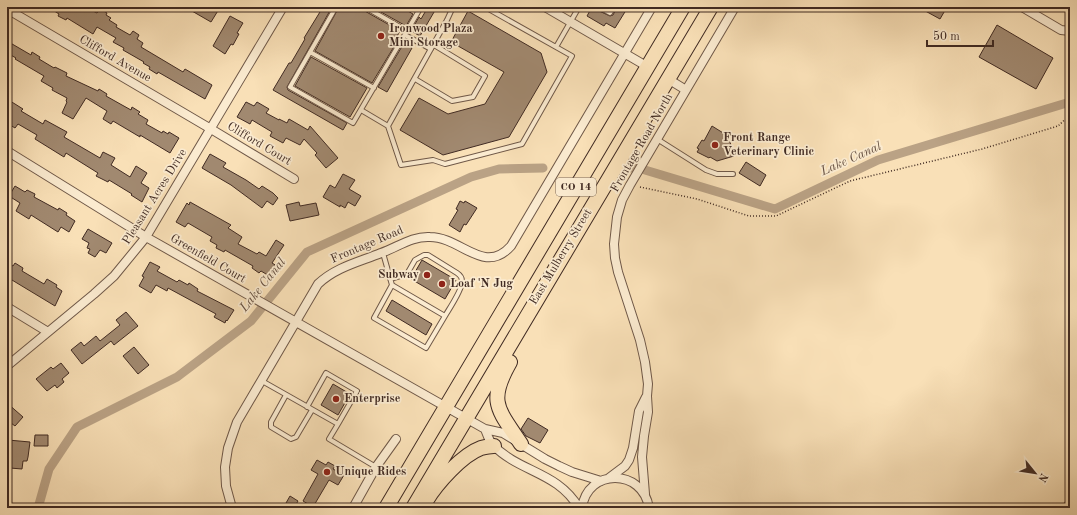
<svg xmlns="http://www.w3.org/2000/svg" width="1077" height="515" font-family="'Old Standard TT',serif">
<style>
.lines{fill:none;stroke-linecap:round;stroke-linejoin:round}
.canal{stroke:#baa285;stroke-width:9}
.building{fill:#a18970;stroke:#412b23}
.lane-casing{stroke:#6f5848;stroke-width:6}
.street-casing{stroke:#6f5848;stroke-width:10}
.highway-casing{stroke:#412b23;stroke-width:16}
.path{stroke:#412b23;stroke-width:1.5;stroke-dasharray:1 2;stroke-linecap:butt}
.lane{stroke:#fbebd0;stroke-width:4}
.street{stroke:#fbebd0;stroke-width:8}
.highway{stroke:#f9e0b7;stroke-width:14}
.poi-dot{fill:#8f2418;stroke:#fbebd0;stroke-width:1.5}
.labels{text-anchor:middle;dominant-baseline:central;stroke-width:3.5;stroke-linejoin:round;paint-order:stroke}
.shield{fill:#fbebd0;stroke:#796557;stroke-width:1}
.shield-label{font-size:11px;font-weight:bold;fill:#412b23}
.poi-label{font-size:12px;font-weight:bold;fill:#412b23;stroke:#fbebd0;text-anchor:start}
.street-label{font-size:12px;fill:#412b23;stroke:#fbebd0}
.water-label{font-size:13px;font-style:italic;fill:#654f40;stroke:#fbebd0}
</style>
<rect width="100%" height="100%" fill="#f9e0b7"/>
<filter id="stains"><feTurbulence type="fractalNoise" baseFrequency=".005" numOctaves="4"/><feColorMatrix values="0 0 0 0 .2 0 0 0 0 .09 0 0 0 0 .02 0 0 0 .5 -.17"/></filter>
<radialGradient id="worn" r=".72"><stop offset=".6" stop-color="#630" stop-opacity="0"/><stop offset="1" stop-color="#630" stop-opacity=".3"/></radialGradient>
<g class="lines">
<!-- canal -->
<path class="canal" d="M 628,168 L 634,168
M 645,170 L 775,209 L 878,160 L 1070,102
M 38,508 L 49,469 L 77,427 L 177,377 L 251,321 L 307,252 L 471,177 L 499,169 L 543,168"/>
</g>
<!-- building -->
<path class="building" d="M 48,7 L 81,7 L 88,11 L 89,9 L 97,13 L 100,9 L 107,13 L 106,15 L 111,18 L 109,20 L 117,25 L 116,27 L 130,35 L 133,31 L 139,35 L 137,39 L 143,43 L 141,47 L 183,72 L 185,69 L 212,85 L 205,99 L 158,72 L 157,74 L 149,69 L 150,67 L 143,63 L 144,62 L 123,50 L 124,48 L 113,42 L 116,38 L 97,27 L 93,34 L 67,18 L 66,20 L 58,16 L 59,14 Z
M 185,7 L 215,7 L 219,9 L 211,22 Z
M 323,7 L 332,7 L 287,87 L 288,90 L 347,123 L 343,130 L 273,90 L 289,63 L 291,63 L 305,39 L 304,38 Z
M 339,7 L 362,7 L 363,10 L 400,31 L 396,38 L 398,40 L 372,83 L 315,51 Z
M 372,7 L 401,7 L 413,14 L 406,26 Z
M 428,7 L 437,7 L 420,36 L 411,31 L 419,17 L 421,19 Z
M 592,7 L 596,7 L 597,10 L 610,16 L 613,15 L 617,7 L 628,7 L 615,28 L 606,23 L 604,26 L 587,16 Z
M 918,7 L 947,7 L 940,19 Z
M 468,11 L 541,53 L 547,72 L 509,137 L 443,155 L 400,130 L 419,98 L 448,114 L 485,104 L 504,72 L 451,42 Z
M 230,16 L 243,23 L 237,33 L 239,34 L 233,45 L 231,44 L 225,54 L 213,46 Z
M 997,25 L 1053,58 L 1036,89 L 979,57 Z
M 7,41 L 31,55 L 32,52 L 40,57 L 39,59 L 54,68 L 55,67 L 67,73 L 66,76 L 98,91 L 99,89 L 107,94 L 106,96 L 122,105 L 131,110 L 132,107 L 140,112 L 138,114 L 148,120 L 146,124 L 162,133 L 163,131 L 168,134 L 169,132 L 179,138 L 170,153 L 140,135 L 140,137 L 113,121 L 111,124 L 103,119 L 107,111 L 86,98 L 73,119 L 62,113 L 67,102 L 66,101 L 67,98 L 52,90 L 53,88 L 41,81 L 44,76 L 15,59 L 16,58 L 7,53 Z
M 404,43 L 412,48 L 387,92 L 378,87 Z
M 311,57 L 367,88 L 350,117 L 295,86 Z
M 7,99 L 23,109 L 21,111 L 43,124 L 45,120 L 67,132 L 64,137 L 100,158 L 103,152 L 115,158 L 111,165 L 130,177 L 136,166 L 147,173 L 141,183 L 149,188 L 142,202 L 131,195 L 132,194 L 109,180 L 108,182 L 96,176 L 98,173 L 66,153 L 64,157 L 35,139 L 37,135 L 18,124 L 15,128 L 7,123 Z
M 246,102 L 254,106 L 257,102 L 269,109 L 266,113 L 279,120 L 279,119 L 287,123 L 289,119 L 308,130 L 310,126 L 338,158 L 326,168 L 315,155 L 317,153 L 304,139 L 300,145 L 286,138 L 283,143 L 270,136 L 272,132 L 252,120 L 250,124 L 237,117 Z
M 712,126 L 728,136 L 726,139 L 730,142 L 734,156 L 717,161 L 710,157 L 709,158 L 697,152 L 699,149 L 697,148 L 702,140 L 704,141 Z
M 210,154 L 226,163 L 223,167 L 246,180 L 259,189 L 262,186 L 273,193 L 278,198 L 273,205 L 267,201 L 262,208 L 231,185 L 202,168 Z
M 746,162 L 766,175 L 760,186 L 739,173 Z
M 343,174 L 355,180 L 349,189 L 361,196 L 355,206 L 348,202 L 345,208 L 340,205 L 340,207 L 323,197 L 330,185 L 335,188 Z
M 15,186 L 25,192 L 27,190 L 35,194 L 34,197 L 58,210 L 59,208 L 67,213 L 66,215 L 75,221 L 69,232 L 61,227 L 58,232 L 31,215 L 29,219 L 16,211 L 20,203 L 9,196 Z
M 460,201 L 464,203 L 465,201 L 477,208 L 466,225 L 464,224 L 460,232 L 449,225 L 458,210 L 456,209 Z
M 190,202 L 231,225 L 228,228 L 242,237 L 238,244 L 257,254 L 259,252 L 266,256 L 276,240 L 284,245 L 272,263 L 277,266 L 271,277 L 261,271 L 259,273 L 252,268 L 253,266 L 225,250 L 224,252 L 216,248 L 217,245 L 210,241 L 212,237 L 188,223 L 185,227 L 176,222 L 187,203 L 189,205 Z
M 299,202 L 300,206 L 316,203 L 319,215 L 290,221 L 286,205 Z
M 88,229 L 112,243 L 106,253 L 100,250 L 95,257 L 88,253 L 90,249 L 87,248 L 89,243 L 82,239 Z
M 422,260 L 456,280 L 445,299 L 411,279 Z
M 150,262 L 160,267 L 157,271 L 177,282 L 179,280 L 188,285 L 189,283 L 198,289 L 197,291 L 234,310 L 227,321 L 226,320 L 225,323 L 214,317 L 216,314 L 168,288 L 167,291 L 156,285 L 151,293 L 139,286 L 144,277 L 142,276 Z
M 7,263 L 13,266 L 15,263 L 23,268 L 22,271 L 44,284 L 47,279 L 57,285 L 56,287 L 62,291 L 55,306 L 7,277 Z
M 392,300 L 432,324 L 426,335 L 386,311 Z
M 126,312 L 138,326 L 114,345 L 111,341 L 82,364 L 71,350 L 81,342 L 84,346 L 96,336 L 100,341 L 120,325 L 116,320 Z
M 134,347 L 149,365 L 138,374 L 123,356 Z
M 61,363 L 69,373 L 62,379 L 64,382 L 57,388 L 55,385 L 47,391 L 36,379 L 51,367 L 53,369 Z
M 333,384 L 350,394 L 338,415 L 321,405 Z
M 7,403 L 23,417 L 15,426 L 7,420 Z
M 528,418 L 548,430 L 540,443 L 526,436 L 521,429 Z
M 35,435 L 48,435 L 48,446 L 34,446 Z
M 8,440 L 30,442 L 28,457 L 27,461 L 23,461 L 22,469 L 10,468 L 11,454 L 7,453 Z
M 317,460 L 326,465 L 328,462 L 335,466 L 333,469 L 344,475 L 338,485 L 329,480 L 313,507 L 303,501 L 318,474 L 311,470 Z
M 290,496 L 298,501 L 294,508 L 286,503 Z"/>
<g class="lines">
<defs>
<path id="lane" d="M 336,7 L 290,87 L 353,123 L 421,7
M 365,7 L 407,31
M 453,7 L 447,20 L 388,126 L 401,165 L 433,160 L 445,164 L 522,144 L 572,56 L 485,7
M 599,7 L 610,13 L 614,7
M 405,35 L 431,49
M 556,47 L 579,7
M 310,52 L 374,88
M 415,79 L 452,101 L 473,97 L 485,76 L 434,45
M 361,110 L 388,126
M 657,139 L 706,170 L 717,174 L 733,174
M 383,253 L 392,285 L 445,316 L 426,348 L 374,318 L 392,285
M 390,279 L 407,274 L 415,260 L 424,255 L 428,255 L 457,273 C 460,275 462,278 462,281 C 463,289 449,309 445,316
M 262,381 L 338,424 L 329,439 L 376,467
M 286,395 L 271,422 L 271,427 L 291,439 L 296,437 L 312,410
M 307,407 L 326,373 L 357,391 L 338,424"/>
<path id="street" d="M 545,7 L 648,67
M 1022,7 L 1061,30 L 1070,31
M 7,9 L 211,129 L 294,179
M 668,79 L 686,90
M 7,151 L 146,237 L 485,429 L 503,433 L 545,459 L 559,466 L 572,472 L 601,481
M 7,307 L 48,332
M 7,366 L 94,294 L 114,276 L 146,237 L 283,7
M 485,429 C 487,434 489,441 493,445 C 520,473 557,471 579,508
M 609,478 L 625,466 L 629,460 L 633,448 L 639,411 L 646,397
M 645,494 L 642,457 L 644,436 L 648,412 L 647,396 L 648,384 L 645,362 L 640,340 L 618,272 L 615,258 L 614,244 L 617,217 L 622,200 L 630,185 L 735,7
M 232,508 L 226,486 L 225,467 L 228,448 L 237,422 L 318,284 C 336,267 359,262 381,253 C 398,247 412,236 430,237 C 461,237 484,276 511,246 L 652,7
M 353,508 L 376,467 L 396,439
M 582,508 C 587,468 643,468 649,508
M 1066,508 L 1070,503"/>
<path id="highway" d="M 510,362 C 487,402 498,409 521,444
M 426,501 C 437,483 462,455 481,448 C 485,447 490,446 494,446
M 386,508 L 683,7
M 413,508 L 711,7"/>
</defs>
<!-- lane casing -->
<use href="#lane" class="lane-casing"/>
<!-- street casing -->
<use href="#street" class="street-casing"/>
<!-- highway casing -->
<use href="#highway" class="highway-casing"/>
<!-- path -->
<path class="path" d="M 640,187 L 697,199 L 749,216 L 776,216 L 850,181 L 982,149 L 1058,126 L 1070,115"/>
<!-- lane -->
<use href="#lane" class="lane"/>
<!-- street -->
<use href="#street" class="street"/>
<!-- highway -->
<use href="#highway" class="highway"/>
</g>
<!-- markers -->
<g class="poi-dot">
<circle cx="381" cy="36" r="4"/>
<circle cx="715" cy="145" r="4"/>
<circle cx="427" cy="275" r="4"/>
<circle cx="442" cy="284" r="4"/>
<circle cx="336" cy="399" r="4"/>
<circle cx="327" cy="472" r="4"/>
</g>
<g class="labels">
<!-- shield labels -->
<rect class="shield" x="556" y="178" width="40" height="18" rx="3"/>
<g class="shield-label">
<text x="576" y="187">CO 14</text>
</g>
<!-- poi labels -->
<g class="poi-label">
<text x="389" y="29">Ironwood Plaza<tspan x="389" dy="14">Mini Storage</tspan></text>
<text x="723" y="138">Front Range<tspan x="723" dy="14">Veterinary Clinic</tspan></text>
<text x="419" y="275" text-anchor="end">Subway</text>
<text x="450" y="284">Loaf 'N Jug</text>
<text x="344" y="399">Enterprise</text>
<text x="335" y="472">Unique Rides</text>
</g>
<!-- street labels -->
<g class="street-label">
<text transform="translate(115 59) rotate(30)">Clifford Avenue</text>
<text transform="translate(642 143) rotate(-60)">Frontage Road North</text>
<text transform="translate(259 144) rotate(31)">Clifford Court</text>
<text transform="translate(155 197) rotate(-58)">Pleasant Acres Drive</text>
<text transform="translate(367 245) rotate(-23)">Frontage Road</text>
<text transform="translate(561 257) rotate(-59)">East Mulberry Street</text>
<text transform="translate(208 259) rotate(30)">Greenfield Court</text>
</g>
<!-- water labels -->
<g class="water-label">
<text transform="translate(851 159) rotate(-24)">Lake Canal</text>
<text transform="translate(263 285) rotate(-51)">Lake Canal</text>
</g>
</g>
<!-- margin -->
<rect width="1077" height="515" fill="none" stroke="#f9e0b7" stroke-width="24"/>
<rect x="8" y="8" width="1061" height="499" fill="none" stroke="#412b23" stroke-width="2"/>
<rect x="12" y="12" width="1053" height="491" fill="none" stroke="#412b23"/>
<!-- north arrow -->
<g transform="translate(1035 473) rotate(120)" stroke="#fbebd0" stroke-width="3" paint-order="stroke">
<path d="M0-3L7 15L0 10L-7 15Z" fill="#412b23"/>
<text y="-6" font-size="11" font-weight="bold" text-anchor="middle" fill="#412b23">N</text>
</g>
<!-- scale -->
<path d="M927 40v6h66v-6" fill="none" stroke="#412b23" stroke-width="2"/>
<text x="933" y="40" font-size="12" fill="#412b23" stroke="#fbebd0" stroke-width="3" paint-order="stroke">50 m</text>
<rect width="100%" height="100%" filter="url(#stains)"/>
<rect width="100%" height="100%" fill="url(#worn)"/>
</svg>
